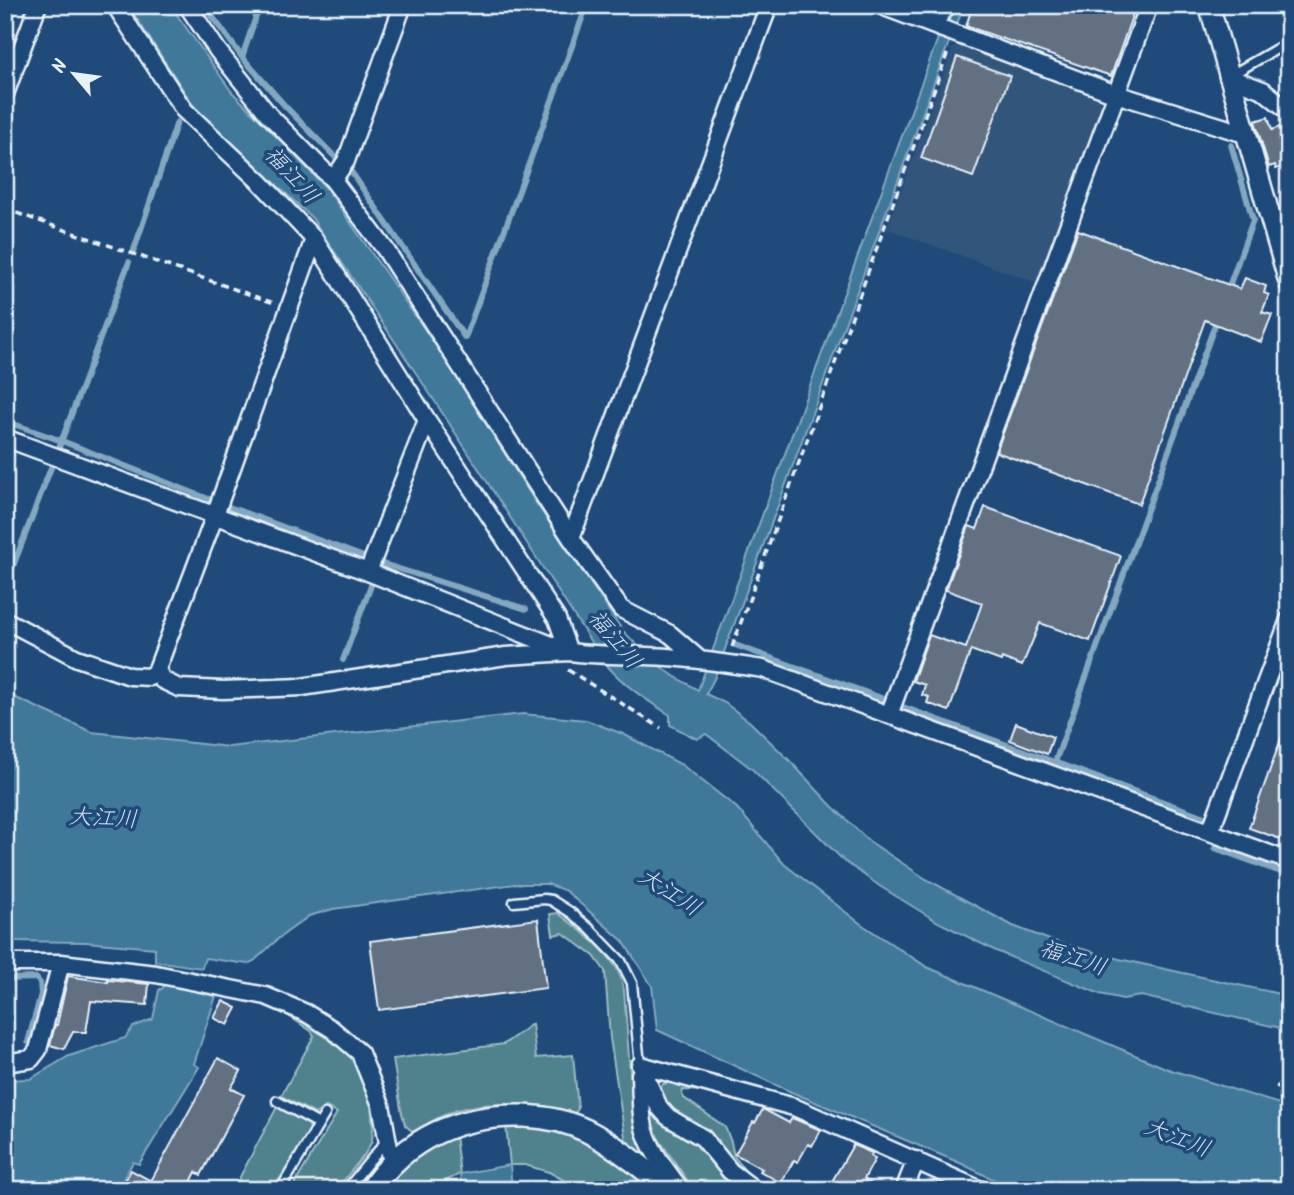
<svg xmlns="http://www.w3.org/2000/svg" width="1294" height="1195" font-family="Kalam,'Klee One',sans-serif">
<style>
.built{fill:#33557c}
.green{fill:#4f828d;stroke:#9cbac2;stroke-width:2}
.water{fill:#3f7899;stroke:#83a8bf;stroke-width:2}
.lines{fill:none;stroke-linecap:round;stroke-linejoin:round}
.stream{stroke:#83a8bf;stroke-width:6}
.building{fill:#627082;stroke:#e8f1f8;stroke-width:2}
.service-casing{stroke:#e8f1f8;stroke-width:13}
.minor-casing{stroke:#e8f1f8;stroke-width:21}
.tertiary-casing{stroke:#e8f1f8;stroke-width:24}
.secondary-casing{stroke:#e8f1f8;stroke-width:26}
.path{stroke:#e8f1f8;stroke-width:3.5;stroke-dasharray:7 5;stroke-linecap:butt}
.service{stroke:#1f4a7a;stroke-width:8}
.minor{stroke:#1f4a7a;stroke-width:16}
.tertiary{stroke:#1f4a7a;stroke-width:19}
.secondary{stroke:#1f4a7a;stroke-width:21}
.labels{text-anchor:middle;dominant-baseline:central;stroke-width:7;stroke-linejoin:round;paint-order:stroke}
.water-label{font-size:23px;font-style:italic;fill:#cfdfea;stroke:#1f4a7a}
</style>
<rect width="100%" height="100%" fill="#1f4a7a"/>
<filter id="ink" filterUnits="userSpaceOnUse"><feTurbulence type="fractalNoise" baseFrequency=".0143" numOctaves="2"/><feDisplacementMap in="SourceGraphic" scale="14" xChannelSelector="R" yChannelSelector="G"/><feConvolveMatrix kernelMatrix="1 2 1 2 8 2 1 2 1" color-interpolation-filters="sRGB"/></filter>
<g filter="url(#ink)">
<!-- built -->
<path class="built" d="M 964,45 L 1098,94 L 1103,108 L 1037,283 L 887,229 L 953,48 Z"/>
<!-- green -->
<path class="green" d="M 558,913 C 578,929 608,949 619,973 C 621,978 623,984 624,990 L 634,1126 L 650,1161 L 629,1145 L 625,1137 L 610,1038 L 605,971 L 594,956 L 563,933 L 553,935 L 550,914 Z
M 283,1007 L 329,1033 L 356,1058 L 371,1106 L 373,1128 L 372,1141 L 365,1154 L 336,1190 L 291,1190 L 337,1113 L 326,1107 L 315,1114 L 281,1096 L 314,1036 L 311,1031 L 280,1010 Z
M 532,1024 L 536,1058 L 573,1055 L 578,1109 L 574,1114 C 535,1106 496,1098 457,1110 C 441,1115 427,1124 413,1132 L 405,1125 L 401,1109 L 393,1059 L 504,1044 Z
M 683,1079 L 708,1091 L 683,1090 L 682,1094 L 684,1098 L 725,1127 L 731,1142 L 734,1156 L 749,1176 L 747,1178 L 673,1113 L 664,1103 L 659,1090 L 663,1084 Z
M 649,1097 L 701,1141 L 748,1190 L 694,1190 L 656,1135 L 649,1116 Z
M 277,1107 L 309,1122 L 310,1132 L 276,1190 L 233,1190 Z
M 506,1125 C 522,1126 540,1125 555,1129 C 587,1136 626,1170 652,1190 L 582,1190 L 549,1172 L 525,1165 L 510,1165 Z
M 455,1136 L 460,1174 L 428,1190 L 384,1190 C 402,1165 427,1148 455,1136 Z"/>
<!-- water -->
<path class="water" d="M 128,5 L 170,5 L 232,92 L 281,141 L 327,189 L 441,353 L 536,503 L 623,631 L 654,662 L 674,676 L 698,690 L 938,38 L 943,21 L 953,5 L 965,5 L 949,42 L 714,679 L 706,694 L 725,703 L 750,722 L 789,760 L 831,805 L 869,841 L 926,879 L 1013,926 L 1050,940 L 1119,959 L 1289,996 L 1289,1030 L 1141,996 L 1123,999 L 1100,994 L 996,951 L 938,922 L 881,887 L 844,861 L 752,769 L 706,734 L 697,739 L 670,725 L 670,715 C 646,700 622,684 604,662 L 432,397 L 312,218 L 195,108 Z
M 5,693 L 92,732 L 229,747 L 523,714 L 586,720 L 623,734 L 682,765 L 737,808 L 784,864 L 861,924 L 927,967 L 1168,1069 L 1289,1107 L 1289,1190 L 1015,1190 L 960,1163 L 789,1091 L 657,1030 L 652,986 L 623,941 L 566,891 L 548,884 L 515,884 L 333,909 L 309,916 L 279,938 L 254,961 L 247,964 L 205,958 L 202,968 L 155,961 L 155,948 L 85,942 L 5,941 Z
M 165,982 L 204,988 L 204,994 L 216,996 L 194,1064 L 199,1067 L 139,1164 L 133,1162 L 117,1190 L 5,1190 L 5,1080 L 30,1079 L 69,1056 L 125,1038 L 133,1027 L 153,1019 L 159,990 L 163,988 Z
M 510,1165 L 512,1190 L 462,1190 L 460,1174 Z"/>
<g class="lines">
<!-- stream -->
<path class="stream" d="M 204,5 L 242,57 L 285,106 L 339,161
M 242,57 L 260,5
M 352,173 L 465,338
M 134,250 L 177,122
M 1227,292 L 1253,220 L 1231,145
M 465,338 L 587,5
M 5,421 L 62,441 L 211,500
M 58,450 L 129,262
M 229,507 L 380,563 L 526,609
M 5,587 L 52,465
M 735,645 L 884,699
M 343,660 L 372,583
M 903,707 L 1202,816
M 1055,762 L 1217,319
M 1215,848 L 1289,875
M 5,979 L 36,978 L 40,983 L 41,994 L 28,1042"/>
</g>
<!-- building -->
<path class="building" d="M 973,5 L 1136,5 L 1111,76 L 966,26 Z
M 957,57 L 1010,76 L 973,177 L 921,158 Z
M 1268,117 L 1272,130 L 1280,127 L 1283,138 L 1289,136 L 1289,165 L 1276,169 L 1275,165 L 1269,167 L 1255,121 Z
M 1078,230 L 1240,289 L 1245,278 L 1266,286 L 1264,293 L 1269,295 L 1262,312 L 1272,315 L 1261,342 L 1205,320 L 1139,504 L 996,452 Z
M 985,507 L 1121,556 L 1090,641 L 1040,623 L 1022,666 L 1002,658 L 1001,661 L 971,650 L 949,711 L 927,703 L 929,697 L 922,695 L 925,685 L 913,681 L 929,635 L 966,648 L 982,603 L 946,590 L 969,526 L 977,529 Z
M 1287,722 L 1289,723 L 1289,842 L 1249,828 Z
M 1016,723 L 1053,737 L 1047,754 L 1010,740 Z
M 538,919 L 546,988 L 379,1010 L 370,941 Z
M 68,976 L 108,982 L 108,980 L 149,984 L 147,1005 L 91,1001 L 86,1032 L 73,1032 L 64,1049 L 50,1045 L 55,1025 L 57,1025 Z
M 223,1001 L 237,1008 L 228,1025 L 214,1018 Z
M 218,1058 L 241,1071 L 231,1088 L 244,1095 L 201,1175 L 196,1172 L 187,1190 L 120,1190 L 131,1170 L 151,1181 Z
M 763,1109 L 789,1123 L 792,1118 L 821,1130 L 812,1146 L 808,1144 L 798,1162 L 794,1160 L 781,1183 L 760,1171 L 762,1169 L 735,1154 L 753,1122 L 755,1123 Z
M 853,1145 L 872,1153 L 871,1156 L 875,1159 L 864,1179 L 882,1190 L 827,1190 Z"/>
<g class="lines">
<defs>
<path id="service" d="M 1231,75 L 1287,43
M 514,902 L 544,899 L 551,900 L 570,912 L 590,929 L 621,961 L 632,983 L 640,1065
M 277,1101 L 319,1124
M 280,1190 L 325,1114
M 346,1190 L 386,1141"/>
<path id="minor" d="M 115,5 L 184,110 L 260,182 L 314,239 L 427,420 L 557,619 L 569,652 L 506,656 L 302,687 L 223,690 L 179,688 L 162,680 L 157,669 L 215,515 L 314,239
M 187,5 L 218,51 L 268,114 L 333,180 L 385,249 L 571,538 L 621,609 L 670,634 L 700,660
M 879,5 L 1116,94 L 1245,134
M 932,25 L 948,5
M 1228,77 L 1263,90 L 1289,111
M 5,94 L 38,5
M 333,180 L 346,161 L 403,5
M 5,438 L 368,572 L 569,652 C 601,656 634,655 667,657 C 699,659 731,664 763,669 L 1289,861
M 571,538 L 769,5
M 368,572 L 427,420
M 5,620 L 77,658 L 130,676 L 150,677 L 157,669
M 889,715 L 1149,5
M 1210,832 L 1289,620
M 5,963 L 61,963 L 156,974 L 266,996 L 306,1013 L 332,1029 L 360,1053 L 381,1105 L 392,1164
M 5,1063 L 31,1059 L 38,1050 L 61,963
M 640,1065 L 794,1107 L 981,1190
M 640,1065 L 659,1107 L 668,1117 L 703,1138 L 730,1171 L 755,1190
M 640,1074 C 641,1092 640,1119 646,1134 C 653,1154 669,1174 681,1190
M 904,1190 L 916,1160"/>
<path id="tertiary" d="M 1209,5 L 1289,282"/>
<path id="secondary" d="M 371,1190 C 406,1137 462,1114 524,1116 C 546,1117 567,1121 587,1131 C 617,1146 644,1170 671,1190"/>
</defs>
<!-- service casing -->
<use href="#service" class="service-casing"/>
<!-- minor casing -->
<use href="#minor" class="minor-casing"/>
<!-- tertiary casing -->
<use href="#tertiary" class="tertiary-casing"/>
<!-- secondary casing -->
<use href="#secondary" class="secondary-casing"/>
<!-- path -->
<path class="path" d="M 1274,5 L 1289,27
M 5,209 L 274,303
M 732,647 L 949,49
M 568,670 L 661,728
M 1276,1086 L 1289,1090"/>
<!-- service -->
<use href="#service" class="service"/>
<!-- minor -->
<use href="#minor" class="minor"/>
<!-- tertiary -->
<use href="#tertiary" class="tertiary"/>
<!-- secondary -->
<use href="#secondary" class="secondary"/>
</g>
</g>
<g class="labels">
<!-- water labels -->
<g class="water-label">
<text transform="translate(291 176) rotate(48)">福江川</text>
<text transform="translate(614 640) rotate(50)">福江川</text>
<text transform="translate(103 819) rotate(3)">大江川</text>
<text transform="translate(669 893) rotate(33)">大江川</text>
<text transform="translate(1073 959) rotate(18)">福江川</text>
<text transform="translate(1177 1139) rotate(21)">大江川</text>
</g>
</g>
<!-- margin -->
<rect width="1294" height="1195" fill="none" stroke="#1f4a7a" stroke-width="28"/>
<rect x="14" y="14" width="1266" height="1167" fill="none" stroke="#e8f1f8" stroke-width="2.5" filter="url(#ink)"/>
<!-- north arrow -->
<g transform="translate(74 74) rotate(299)" stroke="#1f4a7a" stroke-width="5" paint-order="stroke">
<path d="M0-5L12 26L0 18L-12 26Z" fill="#e8f1f8"/>
<text y="-10" font-size="19" font-weight="bold" text-anchor="middle" fill="#e8f1f8">N</text>
</g>
</svg>
